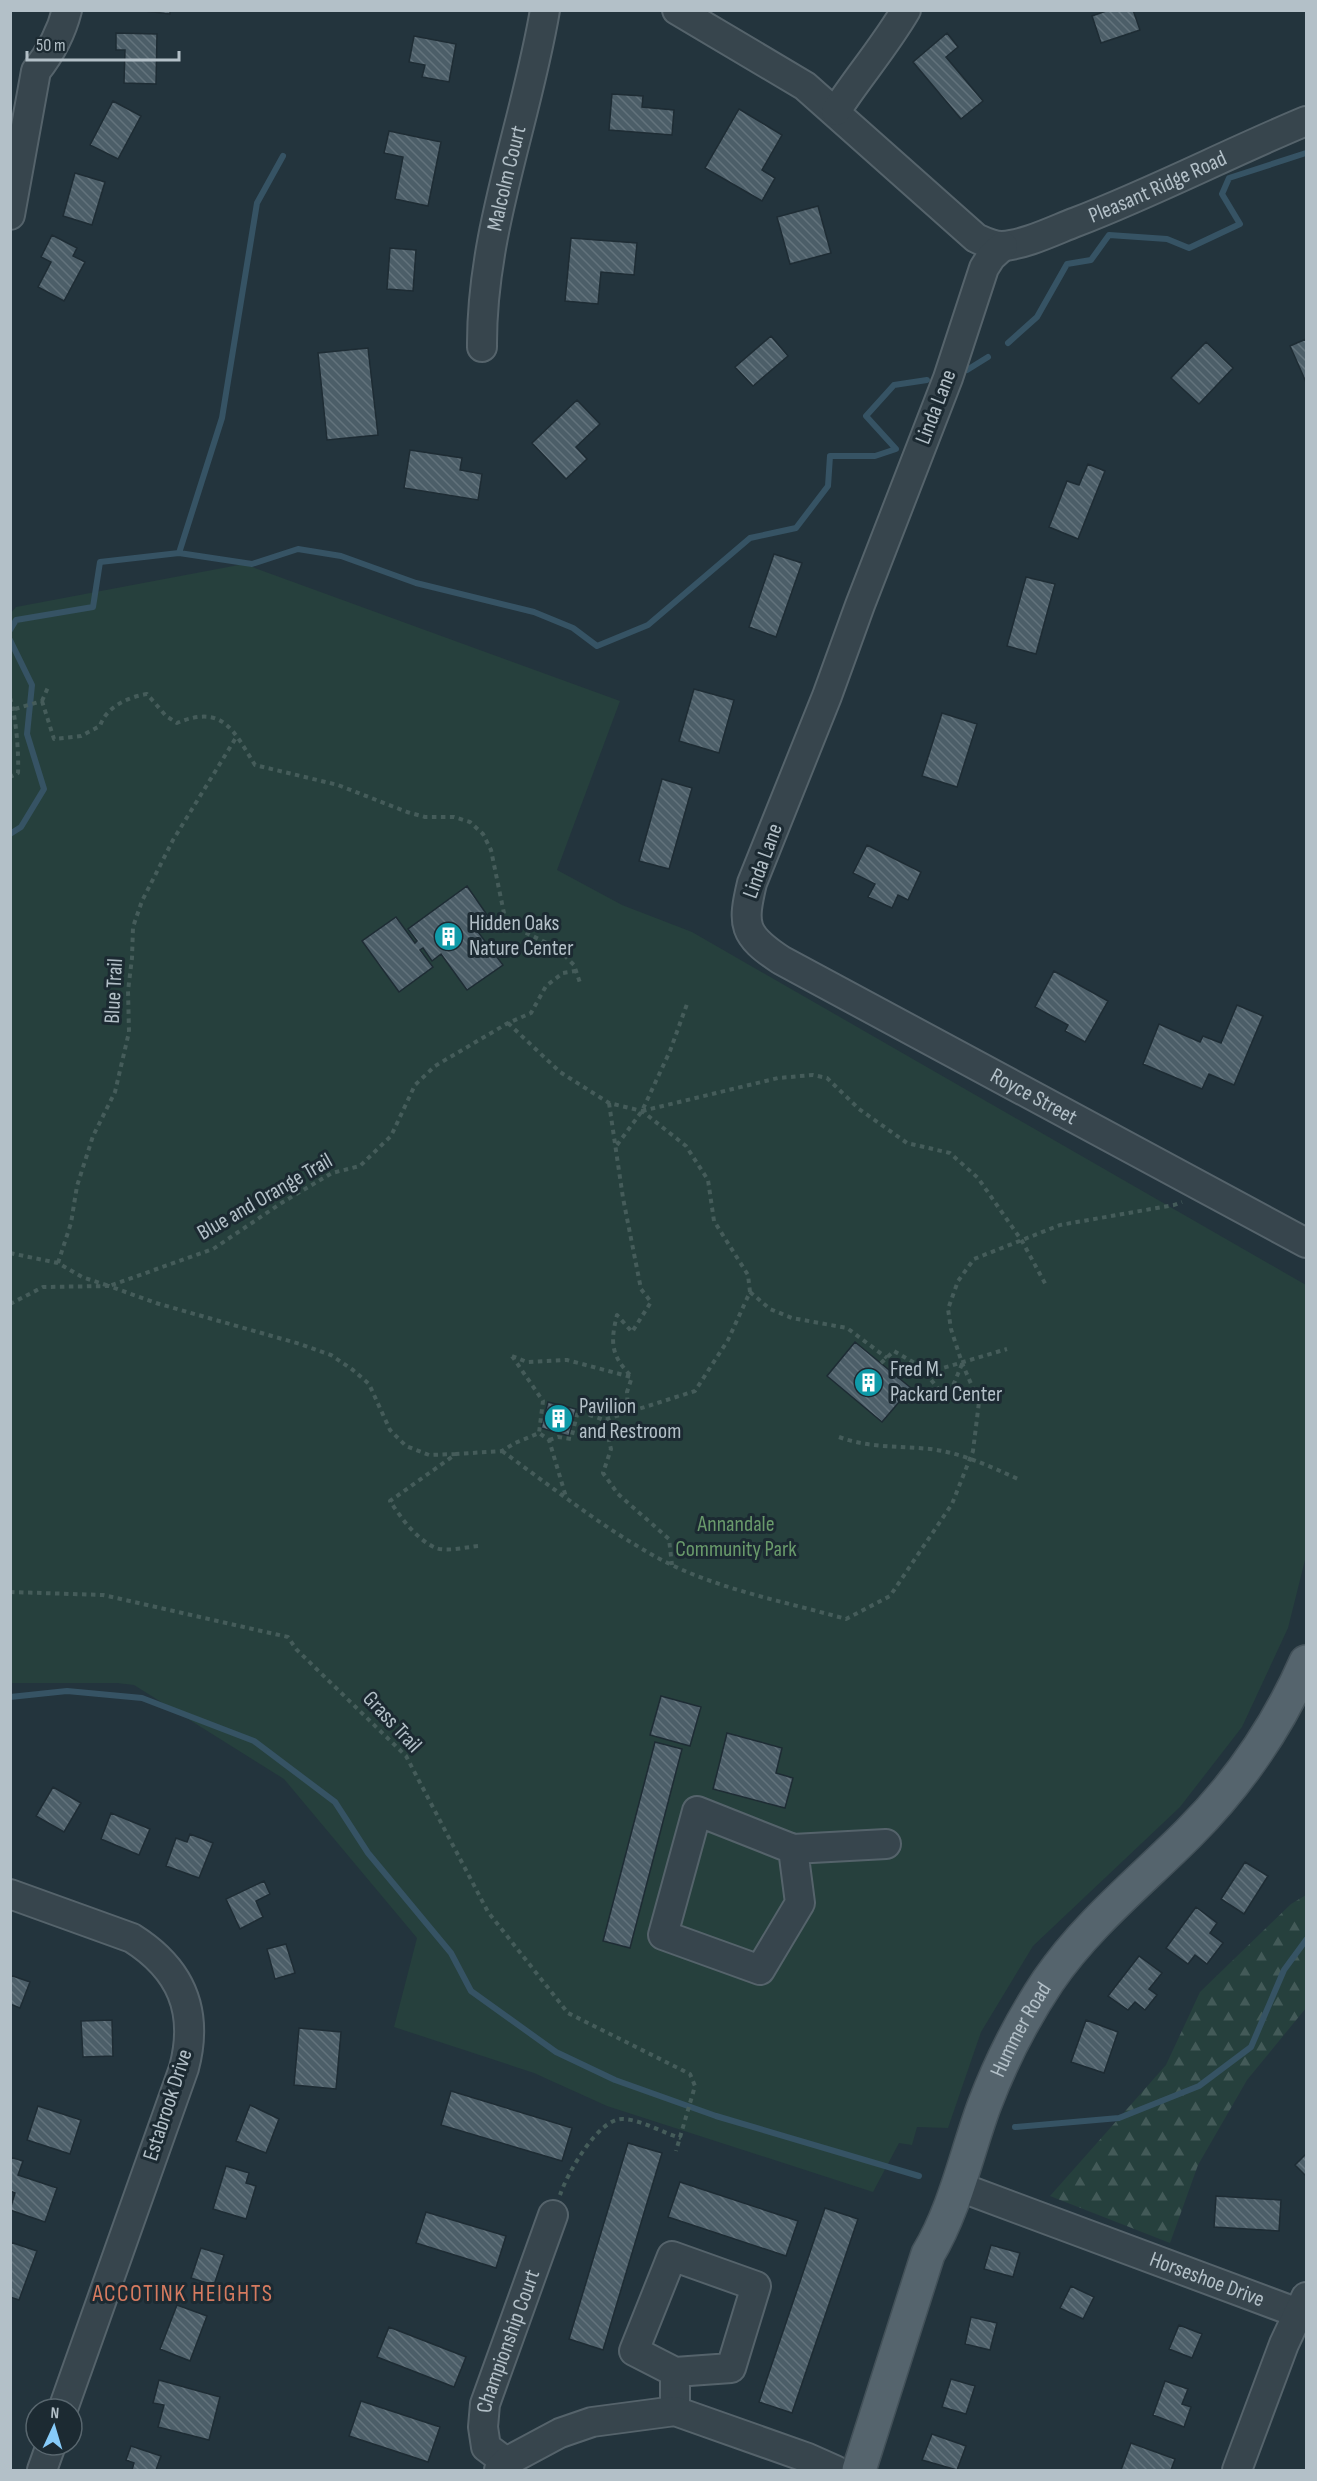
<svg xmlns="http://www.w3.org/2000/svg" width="1317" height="2481" font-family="'Sofia Sans Condensed',sans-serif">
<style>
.green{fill:#26403d}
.forest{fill:url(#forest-firs)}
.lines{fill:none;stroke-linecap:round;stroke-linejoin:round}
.stream{stroke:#365364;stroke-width:6}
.building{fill:url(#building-back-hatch);stroke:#1e2c34;stroke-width:1.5}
.minor-casing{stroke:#55636b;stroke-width:32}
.major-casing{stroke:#435159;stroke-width:36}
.path{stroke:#455c5a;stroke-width:4;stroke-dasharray:4.5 4.5;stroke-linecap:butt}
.minor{stroke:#37454d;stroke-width:28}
.major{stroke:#55646d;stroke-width:33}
.labels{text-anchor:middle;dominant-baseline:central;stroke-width:6;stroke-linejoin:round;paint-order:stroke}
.street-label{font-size:22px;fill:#b3c0c8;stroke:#1c2a32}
.poi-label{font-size:22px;fill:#b3c0c8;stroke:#1c2a32;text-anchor:start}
.park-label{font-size:22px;fill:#699a6b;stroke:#1c2a32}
.neighbourhood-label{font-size:24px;letter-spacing:1.5px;fill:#d67b60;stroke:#1c2a32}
</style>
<defs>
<pattern id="forest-firs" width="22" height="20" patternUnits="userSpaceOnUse" patternTransform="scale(1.5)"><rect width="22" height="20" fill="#26403d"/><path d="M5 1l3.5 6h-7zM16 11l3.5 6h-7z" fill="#435a58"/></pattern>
<pattern id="building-back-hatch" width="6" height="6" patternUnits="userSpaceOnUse" patternTransform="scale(1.5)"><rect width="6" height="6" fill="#4c5e68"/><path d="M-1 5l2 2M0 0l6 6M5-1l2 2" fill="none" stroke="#63737c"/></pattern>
</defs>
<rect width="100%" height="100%" fill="#23343d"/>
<!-- green -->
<path class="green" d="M 244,564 L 620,701 L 557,870 L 622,905 L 692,932 L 1306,1285 L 1306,1556 L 1288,1628 L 1242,1727 L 1180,1807 L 1033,1946 L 981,2032 L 948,2128 L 917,2127 L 912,2145 L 899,2143 L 873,2192 L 607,2106 L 534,2073 L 394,2027 L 417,1938 L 284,1779 L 134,1685 L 117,1683 L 11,1683 L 10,614 L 16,607 Z"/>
<!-- forest -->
<path class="forest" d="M 1306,1895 L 1306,2008 L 1247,2080 L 1198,2165 L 1170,2243 L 1050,2196 L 1166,2065 L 1200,1992 L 1291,1904 Z"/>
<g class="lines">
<!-- stream -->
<path class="stream" d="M 1008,343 L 1037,317 L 1067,264 L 1091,260 L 1109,235 L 1167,239 L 1189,248 L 1240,224 L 1222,194 L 1229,178 L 1306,153
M 967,370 L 988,357
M 179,553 L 252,564 L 298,549 L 341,556 L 416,583 L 534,612 L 573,628 L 597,646 L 648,625 L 750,538 L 796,528 L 828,486 L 830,456 L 875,456 L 896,449 L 866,416 L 894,385 L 927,380
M 10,630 L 16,620 L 93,607 L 100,562 L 179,553 L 222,418 L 257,203 L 283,156
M 10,640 L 32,685 L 27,734 L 44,789 L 21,827 L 10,834
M 10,1697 L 67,1691 L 142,1698 L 254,1741 L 335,1802 L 368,1853 L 451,1953 L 471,1991 L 556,2052 L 615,2080 L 716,2116 L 919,2176
M 1015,2127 L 1119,2118 L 1199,2086 L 1251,2047 L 1284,1970 L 1306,1940"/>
</g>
<!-- building -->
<path class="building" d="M 136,10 L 170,10 L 170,14 Z
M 1109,10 L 1133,10 L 1140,30 L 1101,43 L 1092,16 Z
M 116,33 L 157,34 L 156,84 L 124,83 L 125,50 L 116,50 Z
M 947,33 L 958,47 L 946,57 L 983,101 L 961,119 L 913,62 Z
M 414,36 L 456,44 L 449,82 L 422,77 L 425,65 L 409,62 Z
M 612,94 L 643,96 L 642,107 L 674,110 L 672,135 L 609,130 Z
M 113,101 L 141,116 L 118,159 L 90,145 Z
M 739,109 L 782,135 L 762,170 L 775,178 L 762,201 L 705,168 Z
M 389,131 L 441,142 L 428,206 L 395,199 L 403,157 L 384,153 Z
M 75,173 L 105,182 L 92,225 L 63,216 Z
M 818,206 L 831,253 L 790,264 L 777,217 Z
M 52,235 L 77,248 L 73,256 L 85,262 L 64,301 L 38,287 L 51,262 L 41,257 Z
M 571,238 L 637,243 L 634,275 L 601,272 L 598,304 L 565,301 Z
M 390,248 L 416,250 L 413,291 L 387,289 Z
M 771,336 L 788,356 L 753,386 L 735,367 Z
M 1306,339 L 1306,382 L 1290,346 Z
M 1206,342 L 1233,368 L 1199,404 L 1171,378 Z
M 368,348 L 378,435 L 327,440 L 318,353 Z
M 577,400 L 600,424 L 576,447 L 587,459 L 566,479 L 532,443 Z
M 410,450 L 462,458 L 460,470 L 482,474 L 478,500 L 404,488 Z
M 1088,464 L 1105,471 L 1078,539 L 1049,527 L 1067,481 L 1079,485 Z
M 774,554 L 802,563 L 776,637 L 749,627 Z
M 1026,577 L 1055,584 L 1036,654 L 1007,646 Z
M 694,689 L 734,700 L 719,753 L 679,741 Z
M 942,713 L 977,724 L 957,787 L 922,776 Z
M 662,779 L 692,788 L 669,869 L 639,861 Z
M 867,845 L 921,872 L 908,900 L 898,895 L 892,908 L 868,897 L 875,884 L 853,873 Z
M 467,886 L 492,922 L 478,932 L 503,965 L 467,990 L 441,954 L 432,961 L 423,948 L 420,950 L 433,967 L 399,992 L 362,941 L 396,917 L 415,943 L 417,941 L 408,929 Z
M 1054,971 L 1108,1001 L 1085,1042 L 1065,1031 L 1068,1025 L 1035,1007 Z
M 1237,1005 L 1263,1016 L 1234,1085 L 1209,1074 L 1202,1089 L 1143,1064 L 1159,1024 L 1200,1042 L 1203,1036 L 1221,1043 Z
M 855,1342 L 911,1388 L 882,1422 L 827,1376 Z
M 548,1402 L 576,1409 L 569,1436 L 541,1428 Z
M 661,1696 L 701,1707 L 690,1746 L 650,1735 Z
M 727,1733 L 782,1748 L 776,1773 L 793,1778 L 785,1808 L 713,1789 Z
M 655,1742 L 682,1749 L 630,1948 L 603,1941 Z
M 53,1787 L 81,1803 L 64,1832 L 36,1816 Z
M 111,1813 L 150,1829 L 139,1855 L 101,1839 Z
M 190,1834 L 213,1843 L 199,1878 L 166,1866 L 176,1838 L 187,1842 Z
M 1245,1862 L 1268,1876 L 1244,1914 L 1221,1899 Z
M 264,1881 L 270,1894 L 256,1901 L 263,1917 L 240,1929 L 226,1899 Z
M 1196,1907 L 1217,1923 L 1210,1933 L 1223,1943 L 1207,1964 L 1195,1955 L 1188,1964 L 1166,1948 Z
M 286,1944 L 295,1973 L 275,1979 L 267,1949 Z
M 1139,1956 L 1162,1973 L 1149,1989 L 1157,1995 L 1145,2010 L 1135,2002 L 1128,2010 L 1108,1996 Z
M 10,1975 L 30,1982 L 20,2008 L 10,2004 Z
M 112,2020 L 113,2056 L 83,2057 L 81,2021 Z
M 1086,2020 L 1118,2032 L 1104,2073 L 1071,2062 Z
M 299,2028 L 341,2032 L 336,2089 L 294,2085 Z
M 451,2091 L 572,2128 L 562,2161 L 441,2125 Z
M 250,2105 L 279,2119 L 266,2153 L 236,2141 Z
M 38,2106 L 81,2120 L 70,2154 L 27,2140 Z
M 628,2143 L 662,2153 L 603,2350 L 569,2339 Z
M 1306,2154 L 1306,2176 L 1295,2165 Z
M 10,2157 L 23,2161 L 18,2175 L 57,2188 L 45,2222 L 10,2210 L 15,2193 L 10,2191 Z
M 226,2166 L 249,2173 L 246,2183 L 256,2186 L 246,2219 L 213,2209 Z
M 680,2182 L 798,2221 L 786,2256 L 668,2217 Z
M 1216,2196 L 1281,2200 L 1279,2231 L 1214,2227 Z
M 825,2208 L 858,2219 L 792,2413 L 759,2402 Z
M 426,2212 L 506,2236 L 496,2268 L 416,2243 Z
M 10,2242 L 37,2251 L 19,2300 L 10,2297 Z
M 991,2245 L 1020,2253 L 1013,2277 L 984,2269 Z
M 201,2248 L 224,2255 L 214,2285 L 191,2278 Z
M 1071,2286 L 1094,2297 L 1083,2319 L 1060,2308 Z
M 177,2305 L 207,2316 L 190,2361 L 160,2349 Z
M 971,2317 L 997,2323 L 990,2350 L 965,2344 Z
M 1179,2325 L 1202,2334 L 1192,2358 L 1169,2349 Z
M 389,2327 L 466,2357 L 454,2387 L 377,2357 Z
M 951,2379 L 975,2386 L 966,2414 L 942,2407 Z
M 159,2380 L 220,2397 L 209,2440 L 158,2427 L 164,2405 L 153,2403 Z
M 1165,2381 L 1188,2389 L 1182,2404 L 1191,2407 L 1184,2427 L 1153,2415 Z
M 361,2401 L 440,2427 L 428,2462 L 349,2436 Z
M 932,2434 L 966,2446 L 957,2470 L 922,2460 Z
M 1131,2443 L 1175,2459 L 1171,2470 L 1121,2470 Z
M 131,2446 L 161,2456 L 156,2470 L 132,2470 L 134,2463 L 126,2460 Z"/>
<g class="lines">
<defs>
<g id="minor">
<path id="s1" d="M 677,10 L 805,86 L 976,238 C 985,242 992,246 1002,246 C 1025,245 1055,230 1076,222 C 1154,192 1229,153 1306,121"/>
<path d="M 836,111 C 858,77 885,46 906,10"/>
<path d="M 10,215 L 36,71 C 51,52 61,34 67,10"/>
<path id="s2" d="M 1003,246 L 991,257 L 984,268 L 948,378 L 860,605 L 827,696 L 752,883 C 742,925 743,935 781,960 L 1306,1243"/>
<path id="s3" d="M 482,347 C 481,232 526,123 545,10"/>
<path d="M 793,1849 L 697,1811 L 663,1935 L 760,1970 L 800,1903 L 793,1849 L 886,1844"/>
<path d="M 10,1894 L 132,1938 C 181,1969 199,2011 184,2068 L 63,2409"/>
<path id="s4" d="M 957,2186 L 1298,2313"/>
<path d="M 675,2372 L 731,2368 L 756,2286 L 672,2256 L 634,2351 L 675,2372 L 675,2411"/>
<path id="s5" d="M 506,2462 L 486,2447 L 483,2427 L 485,2404 L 553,2215"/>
<path d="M 42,2470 L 51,2445"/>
<path d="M 499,2470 L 506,2462 L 560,2433 L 592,2422 L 675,2411 L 808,2458 L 835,2470"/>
<path d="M 1237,2470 L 1284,2344 L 1306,2297"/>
</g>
<g id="major">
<path id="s6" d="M 859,2470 L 928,2254 C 955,2209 966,2155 984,2106 C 1001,2061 1022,2020 1048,1981 C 1087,1924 1141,1881 1189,1833 C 1239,1783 1278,1726 1306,1662"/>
</g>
</defs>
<!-- minor casing -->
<use href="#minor" class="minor-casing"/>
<!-- major casing -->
<use href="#major" class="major-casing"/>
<!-- path -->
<path class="path" d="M 10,698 C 16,715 19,754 18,773 L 10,777
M 42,701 L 54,739 L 81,736 L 100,726 C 106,707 128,697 147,694 L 166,716 L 177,723 C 223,704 233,730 255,765 L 338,785 L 407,812 L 425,817 L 454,817 L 470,822 L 483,834 L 491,850 L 506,923
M 42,701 L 49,685
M 15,709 L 42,701
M 492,924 L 506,923 L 557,948 L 574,965 L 580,983
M 508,1023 L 560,1072 L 609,1103 L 642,1111 L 686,1146 L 708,1180 L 714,1221 L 748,1275 L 750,1292 L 728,1340 L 695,1391 L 604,1420 L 578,1411 L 571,1439 L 558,1437 L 549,1440
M 609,1103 L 623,1198 L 641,1289 L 651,1302 L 632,1332 L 617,1315 C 610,1343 611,1356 632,1377
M 642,1111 L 778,1078 L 813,1075 L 827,1078 L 859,1109 L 907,1143 L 950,1153 L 978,1178 L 1022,1241 L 1047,1287
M 617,1145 L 642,1111 L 670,1051 L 687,1004
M 10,1253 L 58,1263 L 82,1277 L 109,1286 L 213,1249 L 283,1202 L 332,1173 L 360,1166 L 391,1136 L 415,1085 L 435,1066 L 508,1023 L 531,1013 L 546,986 L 563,973 L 575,971
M 58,1263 L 71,1223 L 77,1186 L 93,1136 L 115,1092 L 129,1032 L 128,991 L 132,958 L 133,927 L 142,901 L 173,840 L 237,736
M 750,1292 L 770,1309 L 792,1318 L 847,1328 L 887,1358
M 10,1304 L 43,1287 L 109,1286 L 156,1303 L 300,1344 L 331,1355 L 353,1370 L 369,1384 L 390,1430 L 406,1446 L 429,1455 L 456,1454
M 512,1356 L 527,1362 L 567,1360 L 631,1377
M 512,1356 L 543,1401 L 539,1433
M 881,1363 L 894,1351 L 920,1366 L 943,1368 L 1007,1349
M 920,1366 L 944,1396 L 950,1393 L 962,1364
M 628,1411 L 627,1392 L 632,1377
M 604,1420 L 611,1449 L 603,1473 L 618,1494 L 669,1539 L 672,1565
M 839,1437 C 869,1448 899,1446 930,1449 C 962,1453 989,1466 1018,1479
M 502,1451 C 552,1487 603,1528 658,1558 C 715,1589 783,1601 846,1619 L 890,1596 L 952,1504 L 973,1451 L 979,1402 L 962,1363 L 951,1329 L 948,1309 L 958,1281 L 974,1259 L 1060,1225 L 1174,1205 L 1182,1202
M 478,1546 C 467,1547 446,1552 436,1548 C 417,1540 401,1518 390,1501 L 456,1454 L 502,1451 L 515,1443 L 539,1433 L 549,1440 L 566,1497
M 10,1592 L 103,1595 L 288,1637 L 296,1649 L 406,1756 L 488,1912 L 568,2013 L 690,2074 L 695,2086 L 676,2151
M 560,2195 C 567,2174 598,2118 623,2119 C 643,2120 662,2133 681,2138"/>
<!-- minor -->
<use href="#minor" class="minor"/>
<!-- major -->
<use href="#major" class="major"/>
</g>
<!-- icons -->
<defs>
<symbol id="building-disc" viewBox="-11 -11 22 22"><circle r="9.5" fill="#0f9aa8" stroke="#1c2a32"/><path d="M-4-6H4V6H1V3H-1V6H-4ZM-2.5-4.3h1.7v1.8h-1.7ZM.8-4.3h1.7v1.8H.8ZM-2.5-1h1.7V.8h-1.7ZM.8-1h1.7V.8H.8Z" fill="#fff"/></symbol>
</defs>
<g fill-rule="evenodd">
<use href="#building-disc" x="432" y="920" width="33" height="33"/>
<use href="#building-disc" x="852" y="1366" width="33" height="33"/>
<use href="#building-disc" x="542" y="1402" width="33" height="33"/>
</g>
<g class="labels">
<!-- street labels -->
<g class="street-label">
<text stroke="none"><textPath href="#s3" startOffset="171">Malcolm Court</textPath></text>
<text stroke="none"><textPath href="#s1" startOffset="572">Pleasant Ridge Road</textPath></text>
<text transform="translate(936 407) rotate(-69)">Linda Lane</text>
<text transform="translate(763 861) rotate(-70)">Linda Lane</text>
<text transform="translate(114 991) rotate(-87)">Blue Trail</text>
<text stroke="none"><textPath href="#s2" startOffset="1066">Royce Street</textPath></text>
<text transform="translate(265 1197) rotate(-30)">Blue and Orange Trail</text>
<text transform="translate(392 1722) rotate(47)">Grass Trail</text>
<text stroke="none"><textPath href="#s6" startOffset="470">Hummer Road</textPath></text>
<text transform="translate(168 2105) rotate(-72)">Estabrook Drive</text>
<text stroke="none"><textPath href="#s4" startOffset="267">Horseshoe Drive</textPath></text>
<text stroke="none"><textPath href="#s5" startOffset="135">Championship Court</textPath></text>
</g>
<!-- poi labels -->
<g class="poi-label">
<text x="469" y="923">Hidden Oaks<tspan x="469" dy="25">Nature Center</tspan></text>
<text x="890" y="1369">Fred M.<tspan x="890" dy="25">Packard Center</tspan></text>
<text x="579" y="1406">Pavilion<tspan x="579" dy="25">and Restroom</tspan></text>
</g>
<!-- park labels -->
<g class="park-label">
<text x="736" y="1524">Annandale<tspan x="736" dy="25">Community Park</tspan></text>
</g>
<!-- neighbourhood labels -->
<g class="neighbourhood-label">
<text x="183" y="2293">ACCOTINK HEIGHTS</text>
</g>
</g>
<!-- border -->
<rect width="1317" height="2481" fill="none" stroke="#b3c0c8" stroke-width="24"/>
<!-- north arrow -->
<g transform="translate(54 2427) rotate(4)"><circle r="28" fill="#1c2a32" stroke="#58666e" stroke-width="1.5"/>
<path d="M0-4.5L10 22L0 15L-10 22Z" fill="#87cbf9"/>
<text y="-9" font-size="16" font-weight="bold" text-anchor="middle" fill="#b3c0c8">N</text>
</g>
<!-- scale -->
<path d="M27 51v9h152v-9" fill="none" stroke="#b3c0c8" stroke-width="3"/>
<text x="36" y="51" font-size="18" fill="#b3c0c8" stroke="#1c2a32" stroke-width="4.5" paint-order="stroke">50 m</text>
</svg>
